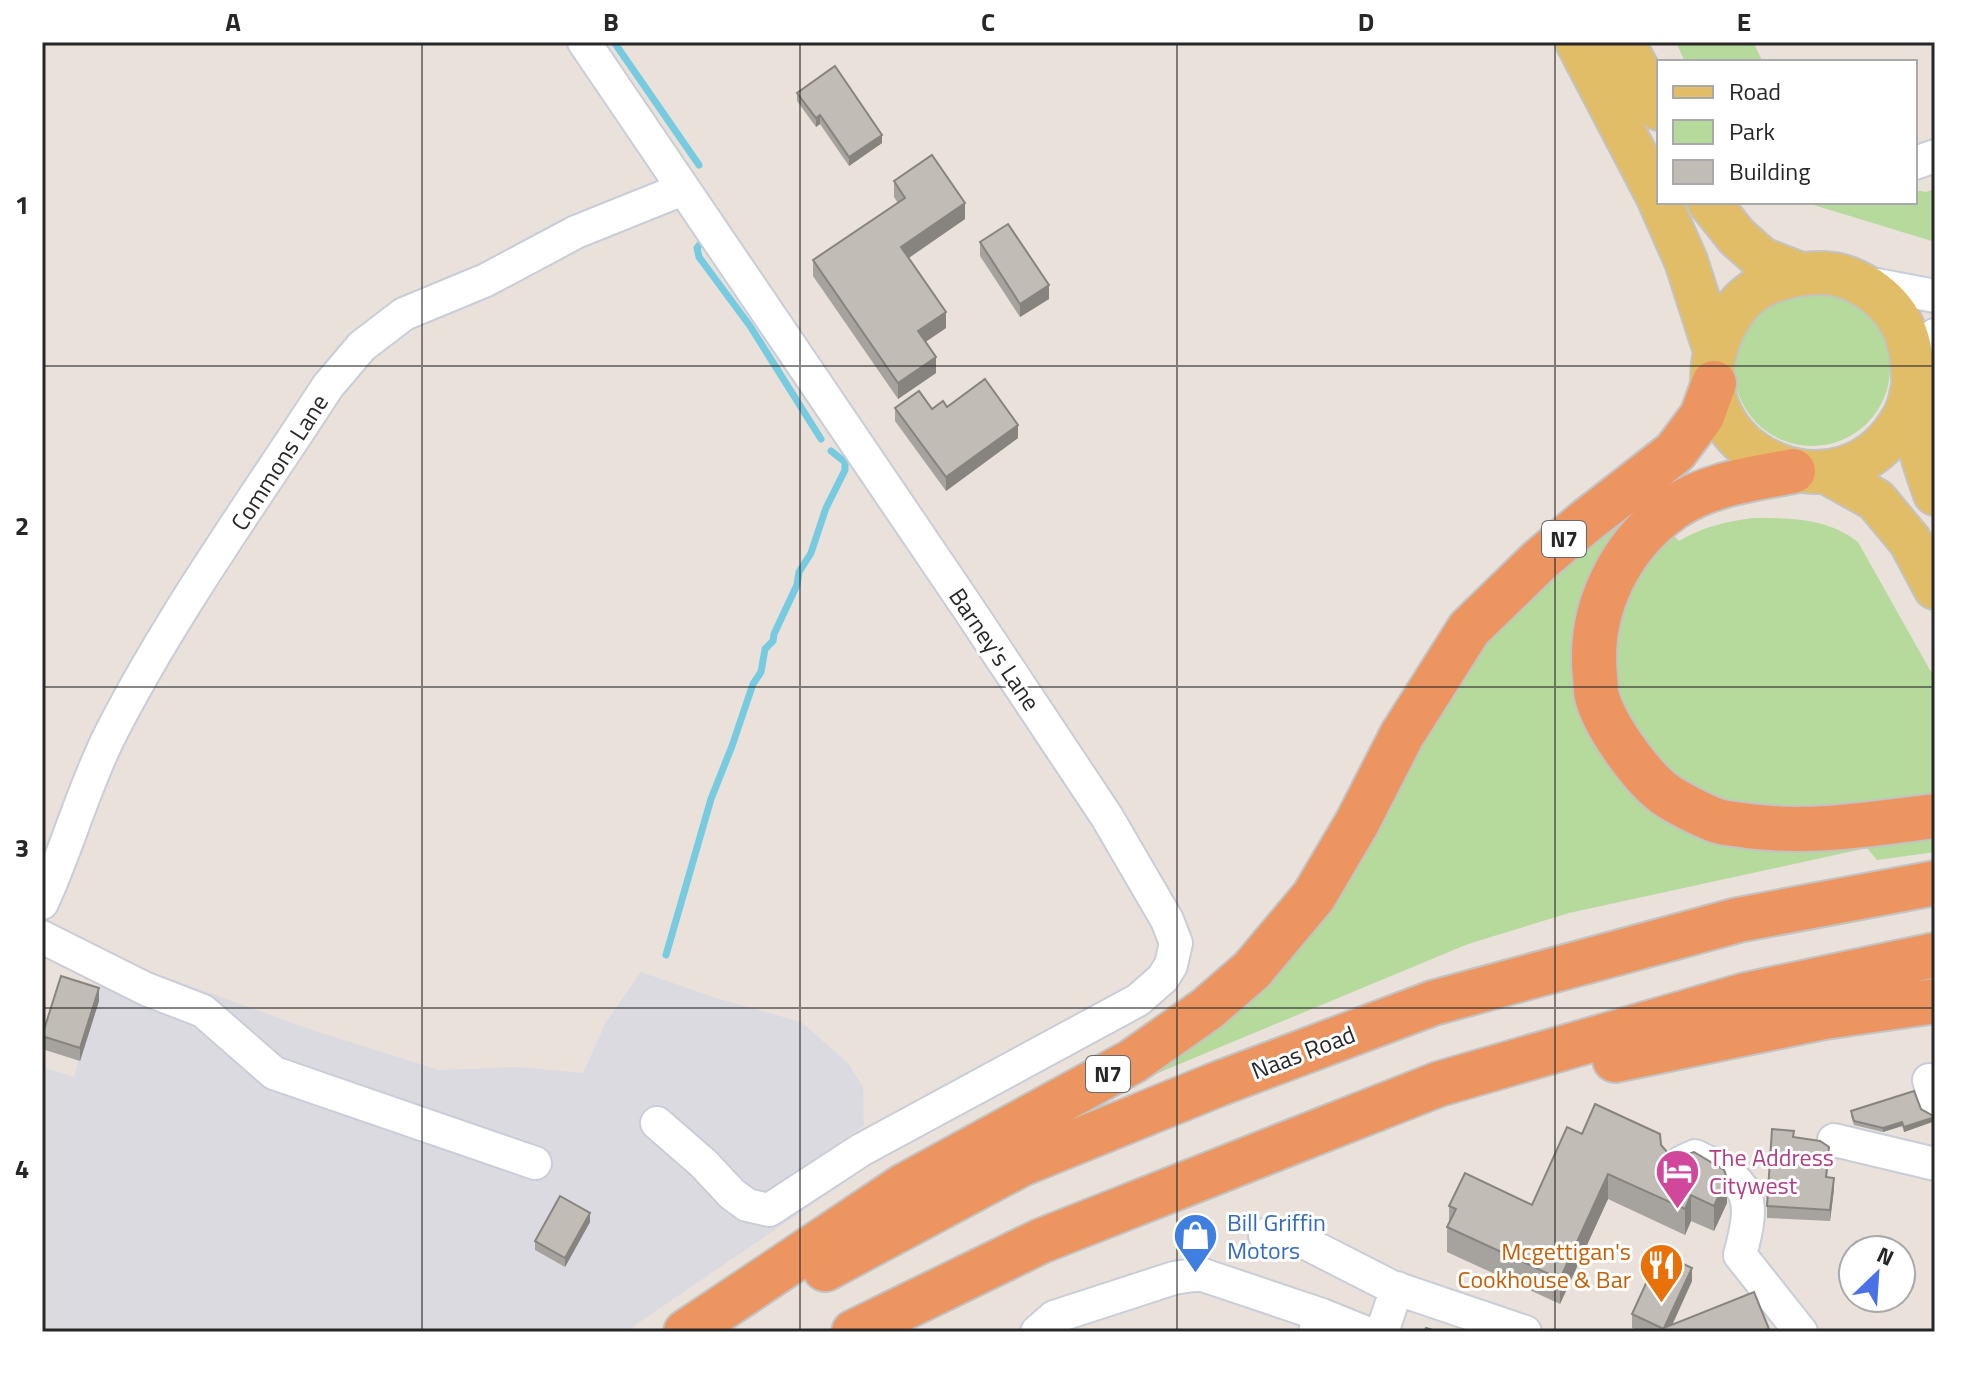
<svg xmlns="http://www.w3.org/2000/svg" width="1977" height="1374" font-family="'Titillium Web',sans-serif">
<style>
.industrial{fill:#dcdae1}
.green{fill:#b5da9c}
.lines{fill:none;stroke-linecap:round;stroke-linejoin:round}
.stream{stroke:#77cbe1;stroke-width:7}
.minor-casing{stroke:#c9cdd8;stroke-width:36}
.major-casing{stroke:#c3c3c3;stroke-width:46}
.highway-casing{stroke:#c3c3c3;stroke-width:48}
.minor{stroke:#fff;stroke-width:32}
.major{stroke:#e1bd67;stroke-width:42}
.highway{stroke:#ed9561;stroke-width:44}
.wall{fill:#a6a29d}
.shaded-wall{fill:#87847f}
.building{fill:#c1bcb6;stroke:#87847f;stroke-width:2}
.grid{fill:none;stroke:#272727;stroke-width:2;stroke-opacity:0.55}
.labels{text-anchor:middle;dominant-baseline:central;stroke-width:6;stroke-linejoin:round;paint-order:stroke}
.shield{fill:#fff;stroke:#686868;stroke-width:2}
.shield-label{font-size:22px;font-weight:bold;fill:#272727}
.street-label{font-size:24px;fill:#272727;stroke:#fff}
.hotel-label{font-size:24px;fill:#b23c85;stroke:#fff;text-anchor:start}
.shop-label{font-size:24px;fill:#366cbe;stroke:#fff;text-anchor:start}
.food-label{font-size:24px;fill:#c56008;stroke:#fff;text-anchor:end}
.neatline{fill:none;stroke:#272727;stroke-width:3}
.grid-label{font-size:26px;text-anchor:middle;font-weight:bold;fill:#272727}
</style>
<rect width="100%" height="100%" fill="#e9e1da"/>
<!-- industrial -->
<path class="industrial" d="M 641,972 L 719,999 L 801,1022 L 848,1063 L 863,1087 L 864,1126 L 849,1135 L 870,1165 L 625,1332 L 42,1332 L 42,1067 L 74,1077 L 103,979 L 153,1000 L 163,976 L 315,1031 L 439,1070 L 519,1067 L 583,1073 L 606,1022 Z"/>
<!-- green -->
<path class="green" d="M 1676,42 L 1753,42 L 1763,62 L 1685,62 Z
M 1935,189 L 1935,242 L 1804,202 L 1915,202 L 1915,190 L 1926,192 Z
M1734 368a78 78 0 1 1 156 0a78 78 0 1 1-156 0Z
M 1624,510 L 1634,524 L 1580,627 L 1662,813 L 1935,827 L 1935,852 L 1877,860 L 1867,848 L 1569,913 L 1468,944 L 1105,1095 L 1207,1030 L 1466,655 Z
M 1754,518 C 1792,518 1827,518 1858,542 L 1935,679 L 1935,798 L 1782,814 L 1738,810 L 1652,768 L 1613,697 L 1611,621 L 1623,588 L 1670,532 L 1679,541 C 1703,527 1726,521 1754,518 Z"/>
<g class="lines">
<!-- stream -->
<path class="stream" d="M 614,42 L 699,165
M 701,243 L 697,248 L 699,257 L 750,326 L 821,439
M 666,955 L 711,799 L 732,746 L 753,684 L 761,672 L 765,649 L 773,641 L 774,634 L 797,585 L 799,572 L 811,553 L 826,508 L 845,470 L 845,462 L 831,451"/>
<defs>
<path id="minor" d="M 584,42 L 968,608 L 1107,817 L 1167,920 L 1176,943 L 1171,965 L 1163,978 L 1138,1000 L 861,1150 L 769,1210 L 747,1205 L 732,1194 L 704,1164 L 657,1123
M 1915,163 L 1935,156
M 1861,282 L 1935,296
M 1915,366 L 1935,335
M 42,903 C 68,847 83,788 111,733 C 173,612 254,500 328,386 L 362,346 L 404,314 L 486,280 L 576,232 L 683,189
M 42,937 L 146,989 L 203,1011 L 274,1073 L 535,1163
M 1929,1080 L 1935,1100
M 1834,1140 L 1935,1164
M 1682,1162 L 1695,1156 C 1751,1182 1756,1196 1740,1255 L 1801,1332
M 1265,1235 L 1298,1239 L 1392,1287 L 1525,1332
M 1322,1315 L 1364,1332
M 1037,1332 L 1054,1317 L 1174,1278 L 1200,1274 L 1322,1315 L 1315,1332
M 1382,1332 L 1397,1288"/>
<path id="major" d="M 1577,42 L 1659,199
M 1623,42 L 1659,109
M 1660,202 L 1686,261 L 1715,351
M 1709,202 L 1737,237 L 1762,259 L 1798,273
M 1914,382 C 1911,393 1910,406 1904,416 C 1843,530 1677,452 1719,340 C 1725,325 1732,310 1744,299 C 1766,279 1794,273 1823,273 C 1838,273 1855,280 1868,288 C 1929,329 1906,382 1919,442 C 1922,459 1929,477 1935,494
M 1826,472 L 1876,500 L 1910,541 L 1935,588"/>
<path id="highway" d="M 1793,471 C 1752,479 1708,484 1673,508 C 1619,546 1588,611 1595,676 C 1596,684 1595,693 1598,700 C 1607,729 1644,781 1669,797 C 1682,805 1698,813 1712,819 C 1721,823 1732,824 1742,825 C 1805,835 1872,824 1935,816
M 1615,1060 L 1824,1017 L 1935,1001
M 825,1269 L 1021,1164 L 1218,1084 L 1433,1003 L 1738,920 L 1935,883
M 686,1332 L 904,1186 L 1133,1061 L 1207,1009 L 1252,970 L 1314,896 L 1357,823 L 1402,735 L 1469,629 L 1540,560 L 1585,522 L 1675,452 L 1702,416 L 1714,383
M 854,1332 L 1041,1241 L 1439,1084 L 1746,995 L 1935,955"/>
</defs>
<!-- minor casing -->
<use href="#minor" class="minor-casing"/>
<!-- major casing -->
<use href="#major" class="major-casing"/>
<!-- highway casing -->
<use href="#highway" class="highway-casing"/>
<!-- minor -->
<use href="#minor" class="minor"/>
<!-- major -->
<use href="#major" class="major"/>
<!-- highway -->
<use href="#highway" class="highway"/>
</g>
<!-- wall -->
<path class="wall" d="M 797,93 L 882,143 L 849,166 L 820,124 L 816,127 L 797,101 Z
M 894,181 L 965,219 L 909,258 L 946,328 L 925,342 L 936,373 L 898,399 L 813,276 L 813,260 L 898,203 L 894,197 Z
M 980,242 L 1049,299 L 1020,317 L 980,256 Z
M 947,407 L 1018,438 L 946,491 L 895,421 L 895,408 L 932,409 Z
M 99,1001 L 80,1061 L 42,1049 L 42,1036 Z
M 1921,1109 L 1935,1116 L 1935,1121 L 1904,1132 L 1902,1126 L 1883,1132 L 1854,1125 L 1851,1116 L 1851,1111 Z
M 1582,1134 L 1668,1153 L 1727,1203 L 1714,1231 L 1691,1221 L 1685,1235 L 1608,1199 L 1560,1304 L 1447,1252 L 1447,1227 L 1449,1222 L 1449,1206 L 1532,1205 Z
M 1794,1137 L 1829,1158 L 1827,1177 L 1834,1189 L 1830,1221 L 1767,1218 L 1767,1206 Z
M 590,1222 L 565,1267 L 535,1250 L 535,1241 Z
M 1692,1281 L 1672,1325 L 1769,1332 L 1641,1332 L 1632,1328 L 1632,1314 Z"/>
<!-- shaded-wall -->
<path class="shaded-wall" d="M 820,115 L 820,124 L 816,127 L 816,118 Z
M 882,135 L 882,143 L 849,166 L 849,157 Z
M 965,203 L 965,219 L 901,263 L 901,247 Z
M 1049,285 L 1049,299 L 1020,317 L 1020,304 Z
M 946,312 L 946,328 L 918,347 L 918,331 Z
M 936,357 L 936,373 L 898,399 L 898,383 Z
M 1018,425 L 1018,438 L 946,491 L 946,477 Z
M 99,988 L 99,1001 L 80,1061 L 80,1048 Z
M 1935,1117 L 1935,1121 L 1904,1132 L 1904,1127 Z
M 1902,1122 L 1902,1126 L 1883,1132 L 1883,1128 Z
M 1608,1174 L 1608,1199 L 1560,1304 L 1560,1279 Z
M 1727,1178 L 1727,1203 L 1714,1231 L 1714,1206 Z
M 1834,1178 L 1834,1189 L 1830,1221 L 1830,1210 Z
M 1691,1195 L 1691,1221 L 1685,1235 L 1685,1209 Z
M 590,1213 L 590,1222 L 565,1267 L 565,1258 Z
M 1692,1268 L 1692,1281 L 1669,1332 L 1664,1328 Z"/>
<!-- building -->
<path class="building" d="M 835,66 L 882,135 L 849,157 L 820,115 L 816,118 L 797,93 Z
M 932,155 L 965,203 L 901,247 L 946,312 L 918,331 L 936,357 L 898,383 L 813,260 L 905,198 L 894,181 Z
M 1008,224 L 1049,285 L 1020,304 L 980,242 Z
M 985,379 L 1018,425 L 946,477 L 895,408 L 919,391 L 932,409 L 943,401 L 947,407 Z
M 61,976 L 99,988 L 80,1048 L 42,1036 Z
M 1914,1091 L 1921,1109 L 1935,1117 L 1904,1127 L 1902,1122 L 1883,1128 L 1854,1121 L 1851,1111 Z
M 1595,1104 L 1660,1134 L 1661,1145 L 1668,1153 L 1678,1157 L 1694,1152 L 1724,1170 L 1727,1178 L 1714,1206 L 1691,1195 L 1685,1209 L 1608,1174 L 1560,1279 L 1447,1227 L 1456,1209 L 1449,1206 L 1465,1173 L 1532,1205 L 1567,1127 L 1582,1134 Z
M 1772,1129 L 1794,1131 L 1793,1137 L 1820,1141 L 1829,1147 L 1826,1177 L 1834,1178 L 1830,1210 L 1767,1206 Z
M 560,1196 L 590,1213 L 565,1258 L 535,1241 Z
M 1660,1253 L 1692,1268 L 1664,1328 L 1754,1292 L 1769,1329 L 1762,1332 L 1670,1332 L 1632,1314 Z
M 1426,1328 L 1440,1332 L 1424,1332 Z"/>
<!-- grid -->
<path class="grid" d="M 422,42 L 422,1332M 800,42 L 800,1332M 1177,42 L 1177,1332M 1555,42 L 1555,1332M 42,366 L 1935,366M 42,687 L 1935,687M 42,1008 L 1935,1008"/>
<!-- icons -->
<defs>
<symbol id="hotel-pin" viewBox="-11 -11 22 30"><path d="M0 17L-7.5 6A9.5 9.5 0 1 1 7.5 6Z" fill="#d1479c" stroke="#fff"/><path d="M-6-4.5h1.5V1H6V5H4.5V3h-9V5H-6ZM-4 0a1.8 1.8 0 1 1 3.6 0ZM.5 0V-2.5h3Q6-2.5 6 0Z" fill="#fff"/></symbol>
<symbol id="shop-pin" viewBox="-11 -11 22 30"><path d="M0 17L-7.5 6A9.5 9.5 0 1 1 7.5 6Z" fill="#3f7fe0" stroke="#fff"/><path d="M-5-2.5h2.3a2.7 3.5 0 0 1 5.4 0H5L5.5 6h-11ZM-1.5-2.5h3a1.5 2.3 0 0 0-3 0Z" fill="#fff"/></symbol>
<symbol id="restaurant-pin" viewBox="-11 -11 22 30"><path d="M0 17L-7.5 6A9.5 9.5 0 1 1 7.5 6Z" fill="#e8710a" stroke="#fff"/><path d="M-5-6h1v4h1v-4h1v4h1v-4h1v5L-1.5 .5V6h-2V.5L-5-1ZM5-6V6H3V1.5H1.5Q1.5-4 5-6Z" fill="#fff"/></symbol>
</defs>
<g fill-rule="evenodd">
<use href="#hotel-pin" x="1652" y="1146" width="51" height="69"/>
<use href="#shop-pin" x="1170" y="1210" width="51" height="69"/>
<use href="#restaurant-pin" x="1636" y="1240" width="51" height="69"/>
</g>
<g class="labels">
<!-- shield labels -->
<g class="shield">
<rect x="1542" y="521" width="44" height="36" rx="6"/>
<rect x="1086" y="1056" width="44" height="36" rx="6"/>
</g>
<g class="shield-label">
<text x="1564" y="539">N7</text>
<text x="1108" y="1074">N7</text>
</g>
<!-- street labels -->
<g class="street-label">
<text transform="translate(279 462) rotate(-57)">Commons Lane</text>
<text transform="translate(995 649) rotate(56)">Barney's Lane</text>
<text transform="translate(1303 1052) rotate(-21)">Naas Road</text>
</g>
<!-- hotel labels -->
<g class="hotel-label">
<text x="1709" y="1157">The Address<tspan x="1709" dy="28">Citywest</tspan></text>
</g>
<!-- shop labels -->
<g class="shop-label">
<text x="1227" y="1222">Bill Griffin<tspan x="1227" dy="28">Motors</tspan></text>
</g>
<!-- food labels -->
<g class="food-label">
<text x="1631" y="1251">Mcgettigan's<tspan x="1631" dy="28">Cookhouse &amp; Bar</tspan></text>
</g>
</g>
<!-- border -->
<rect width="1977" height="1374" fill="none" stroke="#ffffff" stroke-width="88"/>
<!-- legend -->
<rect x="1657" y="60" width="260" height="144" fill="#ffffff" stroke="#a9a9a9" stroke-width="2"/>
<rect x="1673" y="86" width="40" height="12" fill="#e1bd67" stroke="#a9a9a9" stroke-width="2"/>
<text x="1729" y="100" font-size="24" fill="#272727">Road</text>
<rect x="1673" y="120" width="40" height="24" fill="#b5da9c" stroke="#a9a9a9" stroke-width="2"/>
<text x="1729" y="140" font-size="24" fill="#272727">Park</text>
<rect x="1673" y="160" width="40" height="24" fill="#c1bcb6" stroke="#a9a9a9" stroke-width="2"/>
<text x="1729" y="180" font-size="24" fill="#272727">Building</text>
<!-- north arrow -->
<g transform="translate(1877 1274) rotate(25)"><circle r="38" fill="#ffffff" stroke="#a9a9a9" stroke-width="2"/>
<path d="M0-6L14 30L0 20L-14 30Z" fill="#4a71e6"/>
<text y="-12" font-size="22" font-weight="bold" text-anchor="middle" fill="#272727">N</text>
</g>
<rect x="44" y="44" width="1889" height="1286" class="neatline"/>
<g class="grid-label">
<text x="233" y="31">A</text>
<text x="611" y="31">B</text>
<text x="988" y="31">C</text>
<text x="1366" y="31">D</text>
<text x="1744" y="31">E</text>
<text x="22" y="214">1</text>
<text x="22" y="535">2</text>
<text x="22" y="857">3</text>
<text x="22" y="1178">4</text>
</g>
</svg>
